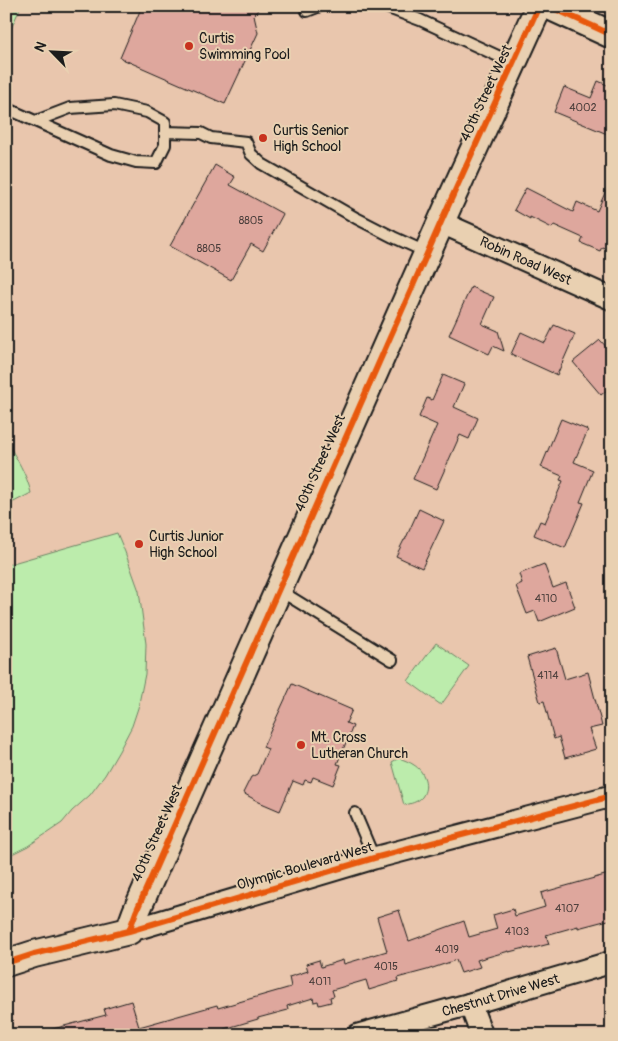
<svg xmlns="http://www.w3.org/2000/svg" width="618" height="1041" font-family="Pangolin,sans-serif">
<style>
.green{fill:#bcecac;stroke:#6c8464}
.building{fill:#dea79d;stroke:#1c1c1c}
.lines{fill:none;stroke-linecap:round;stroke-linejoin:round}
.service-casing{stroke:#1c1c1c;stroke-width:14}
.minor-casing{stroke:#1c1c1c;stroke-width:25}
.tertiary-casing{stroke:#1c1c1c;stroke-width:30}
.service{stroke:#e9d0b1;stroke-width:10}
.minor{stroke:#e9d0b1;stroke-width:21}
.tertiary{stroke:#e9d0b1;stroke-width:26}
.cycleway-casing{stroke:#e9d0b1;stroke-width:9}
.cycleway{stroke:#e8590c;stroke-width:6}
.poi-dot{fill:#c8321e;stroke:#e9d0b1;stroke-width:2}
.labels{text-anchor:middle;dominant-baseline:central;stroke-width:4;stroke-linejoin:round;paint-order:stroke}
.number-label{font-size:11px;fill:#4c3f3c}
.poi-label{font-size:14px;fill:#1c1c1c;stroke:#e9d0b1;text-anchor:start}
.street-label{font-size:14px;fill:#1c1c1c;stroke:#e9d0b1}
</style>
<rect width="100%" height="100%" fill="#e9c6ad"/>
<filter id="ink" filterUnits="userSpaceOnUse"><feTurbulence type="fractalNoise" baseFrequency=".02" numOctaves="2"/><feDisplacementMap in="SourceGraphic" scale="10" xChannelSelector="R" yChannelSelector="G"/><feConvolveMatrix kernelMatrix="1 2 1 2 8 2 1 2 1" color-interpolation-filters="sRGB"/></filter>
<g filter="url(#ink)">
<!-- green -->
<path class="green" d="M 6,6 L 21,6 L 6,40 Z
M 6,441 C 16,457 27,475 31,493 L 6,506 Z
M 117,533 L 125,552 L 139,591 L 146,644 L 145,674 L 138,708 L 132,726 L 119,751 L 105,775 L 90,795 L 72,811 L 62,823 L 28,846 L 6,857 L 6,565 Z
M 436,643 L 469,666 L 441,705 L 408,681 Z
M 399,758 C 404,760 410,762 414,765 C 424,771 430,786 422,797 C 418,802 410,804 404,805 L 392,762 Z"/>
<!-- building -->
<path class="building" d="M 142,6 L 260,6 L 254,16 L 258,33 L 225,104 L 120,58 Z
M 598,81 L 612,87 L 612,136 L 554,112 L 564,87 L 591,98 Z
M 215,165 L 235,177 L 230,185 L 283,214 L 263,251 L 251,244 L 231,280 L 170,246 Z
M 612,177 L 612,251 L 602,247 L 600,251 L 581,243 L 583,238 L 554,225 L 552,228 L 530,217 L 530,219 L 514,210 L 526,188 L 573,212 L 577,202 L 597,211 Z
M 471,287 L 494,297 L 482,324 L 498,331 L 504,351 L 493,346 L 489,354 L 449,335 Z
M 554,325 L 575,334 L 557,375 L 511,354 L 521,332 L 545,343 Z
M 600,340 L 612,353 L 612,386 L 601,395 L 573,362 Z
M 443,375 L 464,384 L 454,407 L 478,418 L 469,439 L 460,435 L 436,489 L 413,479 L 437,425 L 419,417 L 427,398 L 432,400 Z
M 561,419 L 588,430 L 574,462 L 593,470 L 580,502 L 584,503 L 565,548 L 534,535 L 540,521 L 545,523 L 563,481 L 560,480 L 562,476 L 541,467 Z
M 419,509 L 444,521 L 422,568 L 396,556 L 404,540 L 405,540 Z
M 544,564 L 553,588 L 566,583 L 575,607 L 539,622 L 535,611 L 527,614 L 516,586 L 522,583 L 519,574 Z
M 556,648 L 565,679 L 588,672 L 602,726 L 589,729 L 596,749 L 565,758 L 559,737 L 554,739 L 544,701 L 540,702 L 527,657 Z
M 292,684 L 352,710 L 346,723 L 353,726 L 337,764 L 341,765 L 333,785 L 313,777 L 311,782 L 305,780 L 303,785 L 293,781 L 280,811 L 259,802 L 243,793 L 251,777 L 257,774 L 268,749 L 263,747 Z
M 612,873 L 612,919 L 578,928 L 578,926 L 546,935 L 549,944 L 530,949 L 529,948 L 525,949 L 525,948 L 509,952 L 509,951 L 477,960 L 480,967 L 461,973 L 456,960 L 427,970 L 397,978 L 398,981 L 369,990 L 366,980 L 332,990 L 334,996 L 330,997 L 331,1002 L 319,1005 L 318,1001 L 314,1002 L 313,998 L 287,1006 L 288,1010 L 258,1018 L 258,1019 L 224,1029 L 224,1030 L 209,1035 L 49,1035 L 49,1030 L 106,1015 L 104,1009 L 131,1001 L 139,1027 L 217,1005 L 218,1008 L 291,987 L 289,977 L 308,971 L 306,964 L 319,960 L 321,967 L 343,960 L 344,964 L 387,951 L 377,917 L 399,910 L 409,941 L 464,921 L 469,937 L 497,929 L 493,915 L 513,909 L 515,916 L 545,907 L 541,893 Z"/>
<g class="lines">
<defs>
<path id="service" d="M 383,6 L 420,20 L 513,63
M 307,11 L 320,6
M 6,108 L 111,155 L 136,162 L 156,163 L 165,145 L 165,122 L 147,112 L 114,105 L 70,108 L 36,121
M 165,132 L 201,133 L 211,138 L 246,142 L 251,154 L 262,164 L 356,218 L 393,237 L 426,252
M 279,590 L 392,660
M 355,813 L 374,858"/>
<g id="minor">
<path id="s1" d="M 440,222 L 612,299"/>
<path d="M 129,931 L 374,858 L 612,796"/>
<path d="M 470,1004 L 482,1035"/>
<path id="s2" d="M 358,1035 L 470,1004 L 612,962"/>
</g>
<path id="tertiary" d="M 549,6 L 612,35
M 6,963 L 34,954 L 129,931 L 136,912 L 449,204 L 539,6"/>
</defs>
<!-- service casing -->
<use href="#service" class="service-casing"/>
<!-- minor casing -->
<use href="#minor" class="minor-casing"/>
<!-- tertiary casing -->
<use href="#tertiary" class="tertiary-casing"/>
<!-- service -->
<use href="#service" class="service"/>
<!-- minor -->
<use href="#minor" class="minor"/>
<!-- tertiary -->
<use href="#tertiary" class="tertiary"/>
<defs>
<path id="cycleway" d="M 549,6 L 612,35
M 129,931 L 136,912 L 449,204 L 539,6
M 6,963 L 34,954 L 129,931 L 374,858 L 612,796"/>
</defs>
<!-- cycleway casing -->
<use href="#cycleway" class="cycleway-casing"/>
<!-- cycleway -->
<use href="#cycleway" class="cycleway"/>
</g>
</g>
<!-- markers -->
<g class="poi-dot">
<circle cx="189" cy="46" r="5"/>
<circle cx="263" cy="138" r="5"/>
<circle cx="139" cy="544" r="5"/>
<circle cx="301" cy="745" r="5"/>
</g>
<g class="labels">
<!-- number labels -->
<g class="number-label">
<text x="583" y="107">4002</text>
<text x="251" y="220">8805</text>
<text x="209" y="248">8805</text>
<text x="546" y="598">4110</text>
<text x="548" y="675">4114</text>
<text x="567" y="908">4107</text>
<text x="517" y="931">4103</text>
<text x="447" y="949">4019</text>
<text x="386" y="966">4015</text>
<text x="320" y="981">4011</text>
</g>
<!-- poi labels -->
<g class="poi-label">
<text x="199" y="38">Curtis<tspan x="199" dy="16">Swimming Pool</tspan></text>
<text x="273" y="130">Curtis Senior<tspan x="273" dy="16">High School</tspan></text>
<text x="149" y="536">Curtis Junior<tspan x="149" dy="16">High School</tspan></text>
<text x="311" y="737">Mt. Cross<tspan x="311" dy="16">Lutheran Church</tspan></text>
</g>
<!-- street labels -->
<g class="street-label">
<text transform="translate(486 93) rotate(-65)">40th Street West</text>
<text stroke="none"><textPath href="#s1" startOffset="94">Robin Road West</textPath></text>
<text transform="translate(320 463) rotate(-66)">40th Street West</text>
<text transform="translate(157 833) rotate(-66)">40th Street West</text>
<text transform="translate(305 866) rotate(-16)">Olympic Boulevard West</text>
<text stroke="none"><textPath href="#s2" startOffset="148">Chestnut Drive West</textPath></text>
</g>
</g>
<!-- margin -->
<rect width="618" height="1041" fill="none" stroke="#e9d0b1" stroke-width="25"/>
<rect x="12" y="12" width="593" height="1016" fill="none" stroke="#1c1c1c" stroke-width="2" filter="url(#ink)"/>
<!-- north arrow -->
<g transform="translate(52 52) rotate(294)" stroke="#e9d0b1" stroke-width="4" paint-order="stroke">
<path d="M0-4L9 19L0 12L-9 19Z" fill="#1c1c1c"/>
<text y="-8" font-size="14" font-weight="bold" text-anchor="middle" fill="#1c1c1c">N</text>
</g>
</svg>
